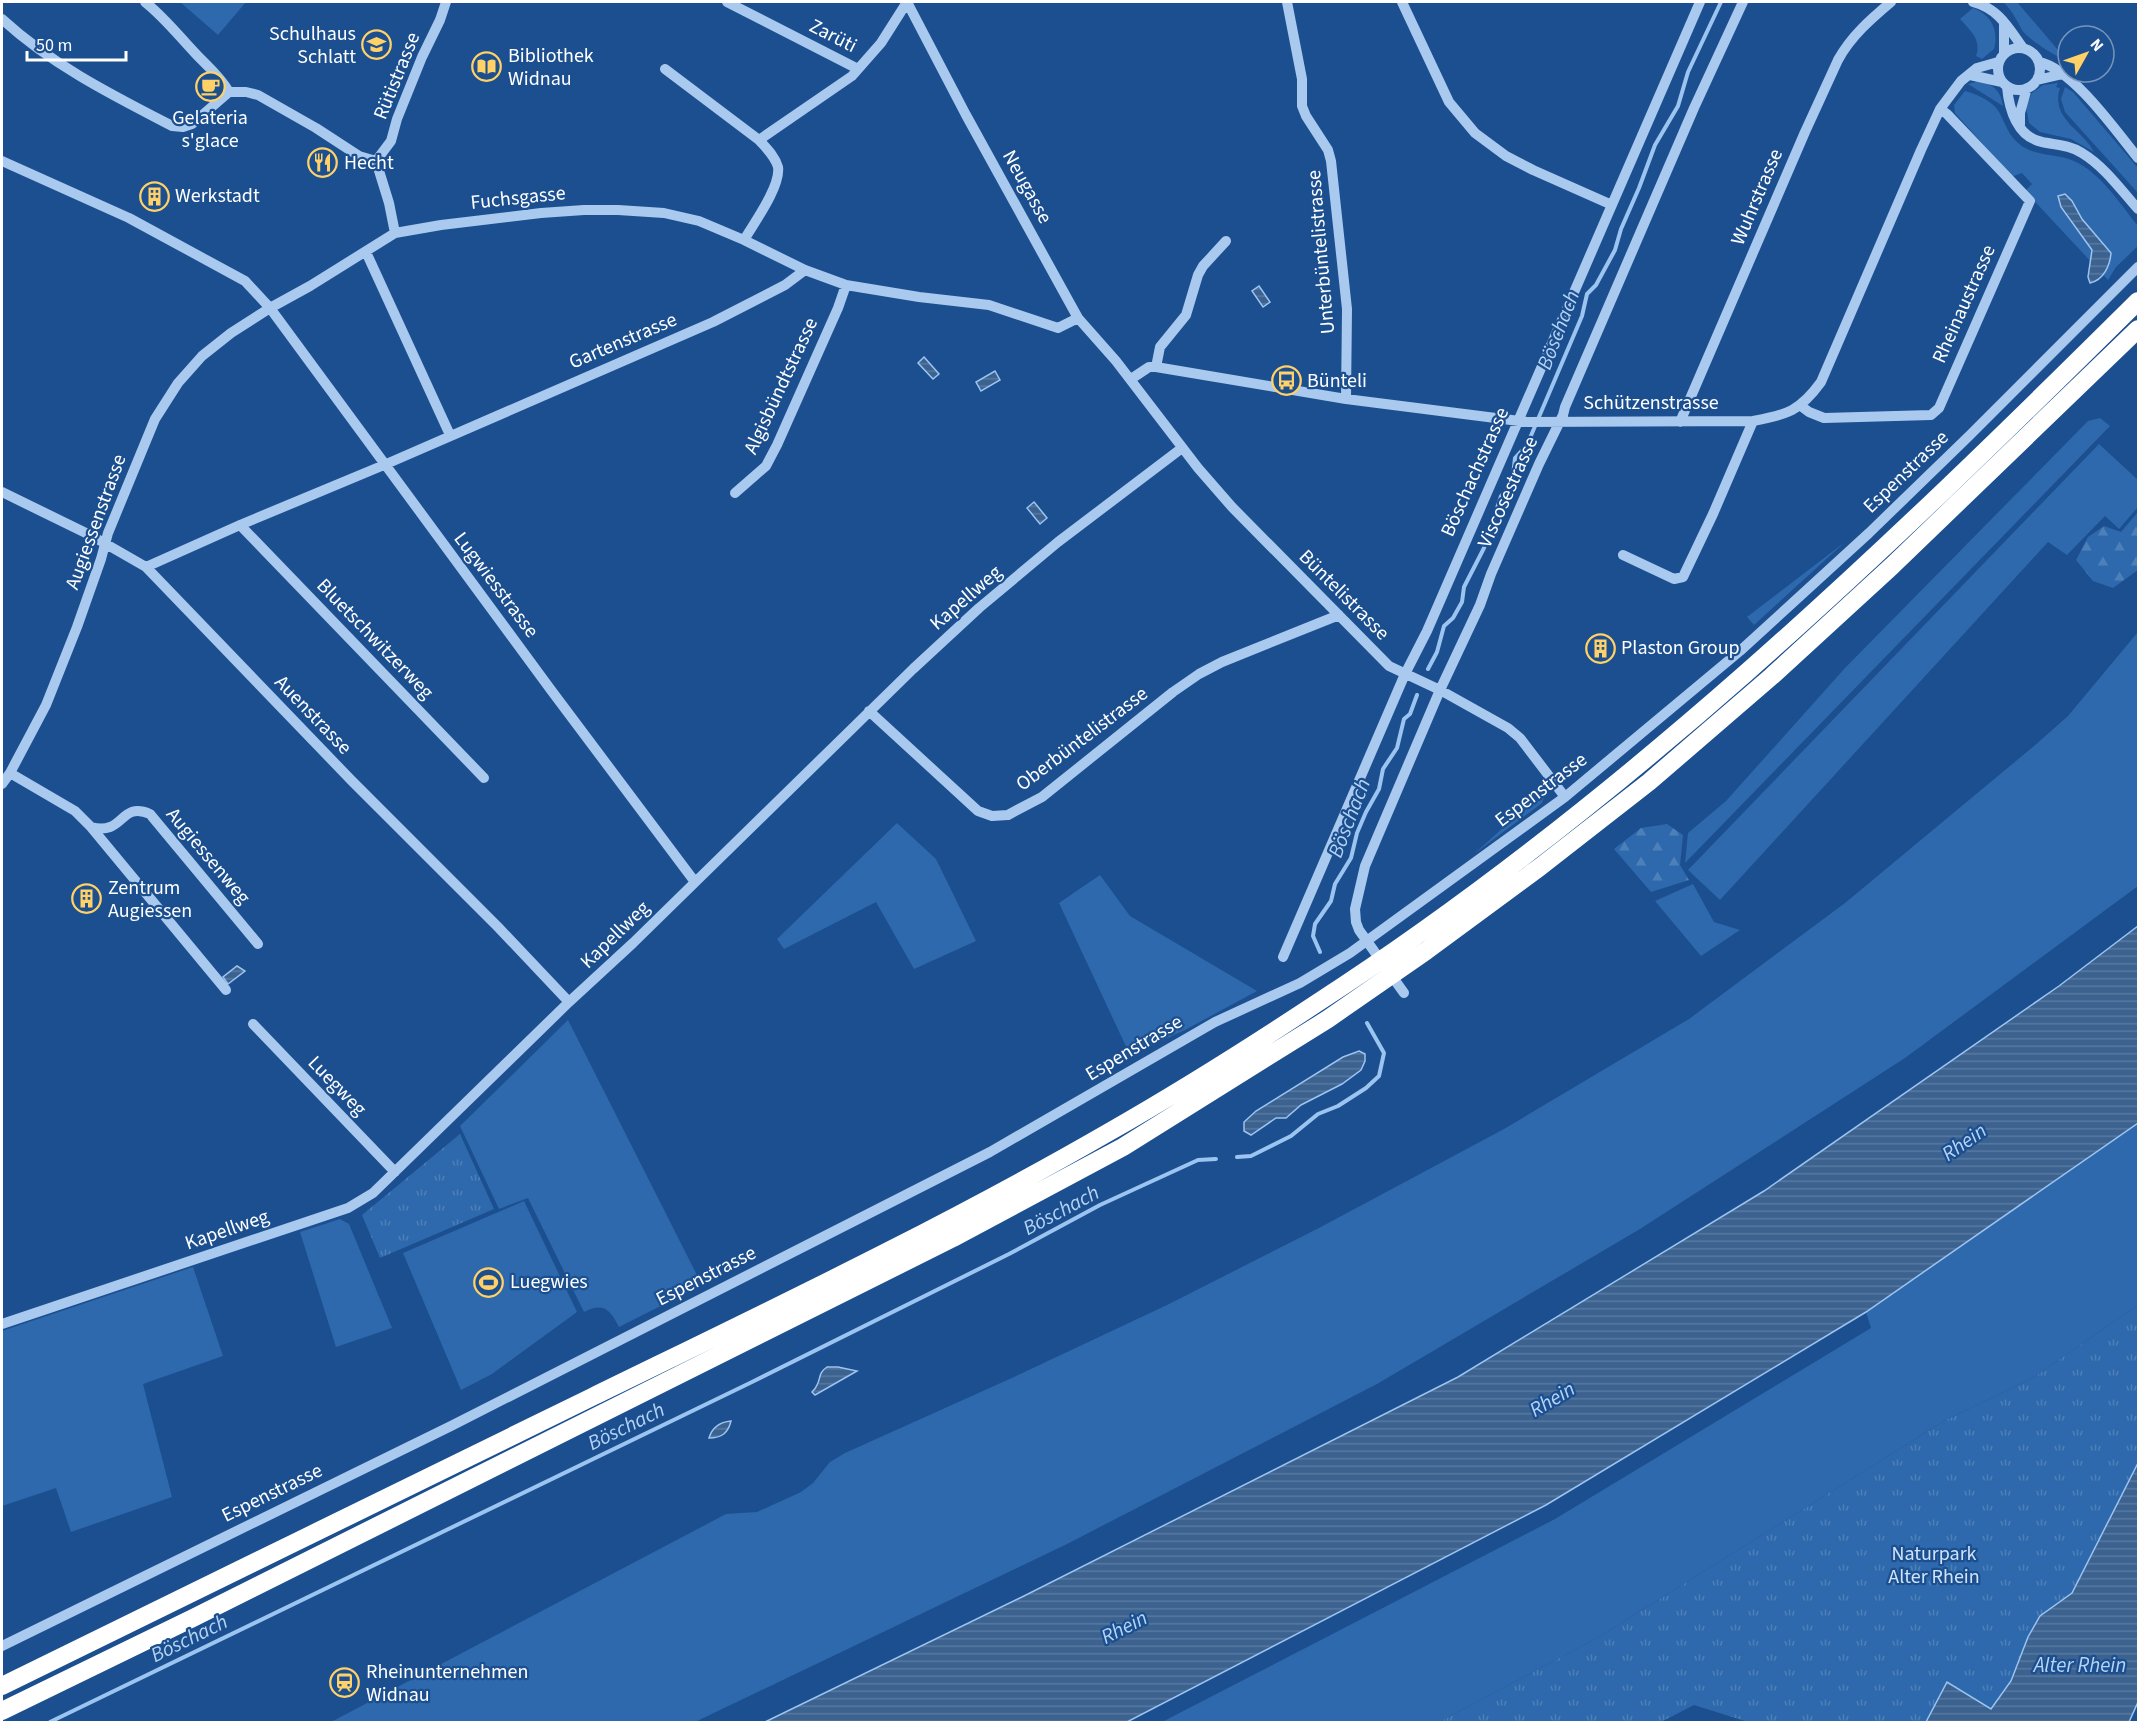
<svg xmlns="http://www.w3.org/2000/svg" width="2140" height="1724" font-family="'Source Sans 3',sans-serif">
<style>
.green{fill:#2e69ad}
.forest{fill:url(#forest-firs)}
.park{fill:url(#park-tufts)}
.water{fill:url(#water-rules);stroke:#9cc4f0;stroke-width:1.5}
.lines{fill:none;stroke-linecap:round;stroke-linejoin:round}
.stream{stroke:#9cc4f0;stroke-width:4}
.minor{stroke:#a9c9ee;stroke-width:10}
.highway{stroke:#fff;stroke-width:18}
.labels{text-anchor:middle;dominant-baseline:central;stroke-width:4.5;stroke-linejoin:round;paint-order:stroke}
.poi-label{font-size:20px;fill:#fff;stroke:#1b4f8f;text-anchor:start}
.street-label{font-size:20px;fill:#fff;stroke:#1b4f8f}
.park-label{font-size:20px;fill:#cfe3fa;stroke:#1b4f8f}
.water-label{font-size:21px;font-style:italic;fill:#b5d3f5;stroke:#1b4f8f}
</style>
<defs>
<pattern id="forest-firs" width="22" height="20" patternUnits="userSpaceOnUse" patternTransform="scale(1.5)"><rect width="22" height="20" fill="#2e69ad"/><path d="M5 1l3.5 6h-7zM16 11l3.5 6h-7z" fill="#4d80b9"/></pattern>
<pattern id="park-tufts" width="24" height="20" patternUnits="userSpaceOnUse" patternTransform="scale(1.5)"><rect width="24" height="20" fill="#2e69ad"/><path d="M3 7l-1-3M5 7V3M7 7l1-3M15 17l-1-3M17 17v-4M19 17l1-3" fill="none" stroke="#4d80b9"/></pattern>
<pattern id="water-rules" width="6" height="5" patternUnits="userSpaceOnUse" patternTransform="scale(1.5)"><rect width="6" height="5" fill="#3c6290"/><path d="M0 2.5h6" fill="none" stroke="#597aa1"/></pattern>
</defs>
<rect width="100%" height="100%" fill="#1b4f8f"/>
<!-- green -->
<path class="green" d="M 180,2 L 246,2 L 218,35 Z
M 2003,2 L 2017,2 L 2064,57 L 2062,58 C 2053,55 2027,38 2022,30 C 2016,19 2012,10 2003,2 Z
M 1973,8 C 1991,15 1999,29 1994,49 L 1982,59 L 1976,56 C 1982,40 1970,30 1960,19 Z
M 1979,81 C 1993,84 2001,91 2003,106 L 1968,84 Z
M 2058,83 L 2056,87 L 2060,88 C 2050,119 2083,130 2094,152 L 2071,139 L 2040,132 L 2029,123 L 2026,107 L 2032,93 L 2043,85 Z
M 2065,87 L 2073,92 L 2138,168 L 2138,193 L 2065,112 L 2061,99 Z
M 1965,91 C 1976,94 1993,101 1999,112 C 2005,123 2008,134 2018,143 C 2034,157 2055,153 2074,161 C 2101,173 2120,204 2138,226 L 2138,246 L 2116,267 L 2108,280 L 2025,191 L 2032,184 L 2022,173 L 2014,176 L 2011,175 L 1955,113 L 1954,105 Z
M 2100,418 L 2110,426 L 1685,863 L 1688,833 L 1726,801 L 1845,668 L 2088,421 Z
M 2099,444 L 2138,480 L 2138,507 L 2119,529 L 2105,516 L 2067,555 L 2048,542 L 1720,900 L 1688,870 Z
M 1845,542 L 1754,625 L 1747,617 Z
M 2138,632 L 2138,886 L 1905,1058 L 1640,1229 L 1377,1384 L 1067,1544 L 695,1722 L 331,1722 L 726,1514 L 757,1512 L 801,1492 L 813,1483 L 830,1462 L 845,1453 L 1014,1377 L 1167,1305 L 1317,1229 L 1504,1129 L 1689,1019 L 1845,903 L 2034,746 L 2068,716 Z
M 1547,788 L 1542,803 L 1474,854 Z
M 897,823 L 936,859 L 976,941 L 914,969 L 876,902 L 784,949 L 777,939 Z
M 1100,875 L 1130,916 L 1257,991 L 1185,1030 L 1130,1055 L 1059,903 Z
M 1693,884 L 1714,922 L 1740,930 L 1701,956 L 1655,901 Z
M 568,1020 L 702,1285 L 619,1327 C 610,1310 604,1302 584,1312 L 528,1198 L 499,1209 L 460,1126 Z
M 2138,1123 L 2138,1305 L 2034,1377 L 1944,1421 L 1599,1637 L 1439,1722 L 1162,1722 L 1555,1519 L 1871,1328 L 1866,1312 Z
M 524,1201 L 577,1312 L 492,1374 L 461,1390 L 403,1253 Z
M 340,1219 L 349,1224 L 392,1328 L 336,1347 L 300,1232 Z
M 193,1267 L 223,1356 L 143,1384 L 172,1497 L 71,1532 L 56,1488 L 2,1506 L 2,1331 Z"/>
<!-- forest -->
<path class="forest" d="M 2138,512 L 2138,570 L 2113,588 L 2093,581 L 2076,560 L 2088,537 L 2104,526 L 2121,532 Z
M 1667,824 L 1683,835 L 1680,865 L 1689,880 L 1651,892 L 1614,849 L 1641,828 Z"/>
<!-- park -->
<path class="park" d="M 460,1134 L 494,1209 L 380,1258 L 362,1215 Z
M 2138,1305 L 2138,1463 L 2072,1593 L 2040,1616 L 2028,1637 L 2011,1681 L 1991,1709 L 1926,1722 L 1748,1722 L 1694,1705 L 1661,1722 L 1439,1722 L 1599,1637 L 1944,1421 L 2034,1377 Z"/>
<!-- water -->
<path class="water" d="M 2065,194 L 2072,201 L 2082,219 L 2111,253 C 2110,265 2104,280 2090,283 L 2088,277 L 2092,250 L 2061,207 L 2058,196 Z
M 1259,286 L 1270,302 L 1263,307 L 1252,291 Z
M 924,357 L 939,374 L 933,379 L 918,363 Z
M 995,371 L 1000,380 L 981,391 L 976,382 Z
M 1034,502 L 1047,518 L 1040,524 L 1027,508 Z
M 2138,926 L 2138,1123 L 1866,1312 L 1546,1505 L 1127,1722 L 765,1722 L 1022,1597 L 1458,1377 L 1764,1191 L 2059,986 Z
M 237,966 L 245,971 L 228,984 L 223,977 Z
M 1359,1051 L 1365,1054 L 1365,1061 L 1361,1070 L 1342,1084 L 1301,1105 L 1286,1118 L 1276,1118 L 1251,1135 L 1244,1131 L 1244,1122 L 1256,1111 L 1343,1057 Z
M 827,1367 L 838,1367 L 857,1371 L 815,1395 L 812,1392 C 814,1390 816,1388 817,1385 C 821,1378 818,1373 827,1367 Z
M 731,1421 C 728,1433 722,1438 709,1438 C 712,1428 720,1422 731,1421 Z
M 2138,1463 L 2138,1702 L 2129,1722 L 1926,1722 L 1947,1682 L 1991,1709 L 2011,1681 L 2028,1637 L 2040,1616 L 2072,1593 Z"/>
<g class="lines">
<!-- stream -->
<path class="stream" d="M 1428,669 L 1437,652 L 1444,626 L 1453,618 L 1462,602 L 1464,587 L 1484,548 L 1501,496 L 1512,484 L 1515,458 L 1527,445 L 1582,316 L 1587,294 L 1596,285 L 1615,250 L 1621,229 L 1639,188 L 1655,145 L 1678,106 L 1688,72 L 1721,2
M 1320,952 L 1313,936 L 1315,924 L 1331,901 L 1335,884 L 1351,858 L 1357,833 L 1366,812 L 1379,789 L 1383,769 L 1397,748 L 1404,719 L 1410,714 L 1417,695
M 1237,1157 L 1251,1156 L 1291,1136 L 1318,1114 L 1338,1106 L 1366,1088 L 1379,1076 L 1384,1053 L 1367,1023
M 50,1722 L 752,1382 L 1009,1254 L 1100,1205 L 1198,1160 L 1216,1159"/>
<!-- minor -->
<path class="minor" d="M 145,2 C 164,17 178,35 195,53 C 207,66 220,76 229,92 L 246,92 L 258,95 L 316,128 L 359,156 L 376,161
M 727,2 L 858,69
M 907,2 L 966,115 L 1078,318 L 1116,361 L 1198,468 L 1232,507 L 1389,666 L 1440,690 L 1508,728 L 1520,738 L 1565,797
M 1287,2 L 1302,79 L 1302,106 L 1306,116 L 1328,150 L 1331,161 L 1347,309 L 1346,399
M 1402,2 L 1449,102 L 1475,133 L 1506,156 L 1533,170 L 1612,205
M 1973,2 C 1999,9 2008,27 2023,48
M 2,19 C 52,65 112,95 172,126 L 183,127 L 192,124 L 229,92
M 2004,22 L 2004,53
M1998 69a21 21 0 1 1 42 0a21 21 0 1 1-42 0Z
M 2039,62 C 2073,69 2116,131 2138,158
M 665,69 L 759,140
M 1970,75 L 2002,82
M 2037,80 L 2063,74
M 2007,87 C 2009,109 2017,137 2042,142 C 2056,145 2070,145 2082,153 C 2105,167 2121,190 2138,209
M 2020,125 L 2020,113 L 2027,88
M 2,161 L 129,218 L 245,281 L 270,308 L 310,286 L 395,233 L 441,225 L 541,213 L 584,210 L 618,210 L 664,213 L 699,221 L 744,240 L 805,270 L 846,285 L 919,297 L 989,305 L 1058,328 L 1078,318
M 376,161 L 391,141 L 397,119 L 422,57 L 440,20 L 446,2
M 376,161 L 389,203 L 395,233
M 744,240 C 754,223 781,186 778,167 C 775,156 766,148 759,140 L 852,76 L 881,43 L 907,2
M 366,252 L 450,435
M 1156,367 L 1160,347 L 1186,315 L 1198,275 L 1203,266 L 1226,241
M 1131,379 L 1149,367 L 1156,367 L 1346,399 L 1527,422 L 1753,421 C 1787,415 1800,411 1821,382 L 1921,150 L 1940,109 L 1961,81 L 1977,68 L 1998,62
M 1801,406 L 1809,412 L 1824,418 L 1931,415 L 1939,408 L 2030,201 L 1947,114 L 1940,109
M 1680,422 L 1805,132 L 1838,60 C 1851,36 1871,19 1891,2
M 2,492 L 92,536 L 146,567 L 351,780 L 498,927 L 569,1002
M 735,493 L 766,466 L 777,445 L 838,308 L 846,285
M 240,525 L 484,778
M 1623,555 L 1674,579 L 1683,577 L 1713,514 L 1753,421
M 146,567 L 240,525 L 384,465 L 713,322 L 785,285 L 805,270
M 869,711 L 978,811 L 992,816 L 1008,815 L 1019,809 L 1042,797 L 1173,692 L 1199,674 L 1222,662 L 1339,615
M 10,773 L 75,811 L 91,827 L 226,990
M 2,784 L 10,773 L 46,705 L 77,627 L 101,559 L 108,533 L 155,419 L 178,383 L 202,356 L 231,333 L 270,308 L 551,690 L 695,882
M 91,827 C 125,836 119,801 150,814 L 258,944
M 1283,957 L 1405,674 L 1427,631 L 1700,2
M 1404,993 L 1359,930 L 1356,922 L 1355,909 L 1365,866 L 1440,690 L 1480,605 L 1491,574 L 1539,464 L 1563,415 L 1565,407 L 1694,108 L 1743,2
M 253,1024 L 395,1172
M 2,1324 L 348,1208 L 373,1193 L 569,1002 L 633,943 L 913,669 L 979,608 L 1058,542 L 1182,448
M 2,1646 L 451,1426 L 990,1152 L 1215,1022 L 1300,983 L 1350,953 L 1565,797 L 1740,651 L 1869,533 L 1969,436 L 2138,267"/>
<!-- highway -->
<path class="highway" d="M 2,1686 C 199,1590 395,1493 592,1397 C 766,1312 941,1229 1109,1132 C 1179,1092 1249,1048 1317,1003 C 1621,806 1882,555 2138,301
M 2,1711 L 193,1618 L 953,1238 L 1123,1147 L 1328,1019 L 1426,951 L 1540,867 L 1649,782 L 1772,676 L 1892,566 L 2138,329"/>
</g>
<!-- icons -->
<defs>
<symbol id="school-ring" viewBox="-11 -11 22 22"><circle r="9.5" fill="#1b4f8f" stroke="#ffd166" stroke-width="1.5"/><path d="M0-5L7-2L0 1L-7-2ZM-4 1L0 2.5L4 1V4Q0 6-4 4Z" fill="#ffd166"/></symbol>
<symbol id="library-ring" viewBox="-11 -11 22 22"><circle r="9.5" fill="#1b4f8f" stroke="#ffd166" stroke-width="1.5"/><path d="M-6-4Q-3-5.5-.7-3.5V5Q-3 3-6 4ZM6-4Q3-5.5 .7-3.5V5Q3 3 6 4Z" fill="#ffd166"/></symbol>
<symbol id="cafe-ring" viewBox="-11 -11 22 22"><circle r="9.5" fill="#1b4f8f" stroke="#ffd166" stroke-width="1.5"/><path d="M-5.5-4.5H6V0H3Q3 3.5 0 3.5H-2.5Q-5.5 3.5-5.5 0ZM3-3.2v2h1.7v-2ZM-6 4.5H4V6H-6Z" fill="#ffd166"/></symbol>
<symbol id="restaurant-ring" viewBox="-11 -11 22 22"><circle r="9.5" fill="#1b4f8f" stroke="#ffd166" stroke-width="1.5"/><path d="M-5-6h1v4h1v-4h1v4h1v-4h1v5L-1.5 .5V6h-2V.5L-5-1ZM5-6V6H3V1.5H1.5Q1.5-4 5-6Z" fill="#ffd166"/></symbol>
<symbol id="building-ring" viewBox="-11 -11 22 22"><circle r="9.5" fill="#1b4f8f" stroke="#ffd166" stroke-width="1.5"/><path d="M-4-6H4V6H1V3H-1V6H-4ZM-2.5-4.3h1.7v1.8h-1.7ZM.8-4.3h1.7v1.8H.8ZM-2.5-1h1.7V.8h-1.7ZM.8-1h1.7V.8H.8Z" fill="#ffd166"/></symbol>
<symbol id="bus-ring" viewBox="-11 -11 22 22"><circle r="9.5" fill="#1b4f8f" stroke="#ffd166" stroke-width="1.5"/><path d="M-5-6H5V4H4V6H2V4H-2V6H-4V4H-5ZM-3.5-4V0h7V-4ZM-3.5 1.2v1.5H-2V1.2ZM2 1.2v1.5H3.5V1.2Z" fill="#ffd166"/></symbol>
<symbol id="stadium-ring" viewBox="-11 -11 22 22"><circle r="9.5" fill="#1b4f8f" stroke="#ffd166" stroke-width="1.5"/><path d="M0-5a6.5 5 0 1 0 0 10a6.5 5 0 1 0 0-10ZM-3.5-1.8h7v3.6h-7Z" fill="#ffd166"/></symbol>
<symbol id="station-ring" viewBox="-11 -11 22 22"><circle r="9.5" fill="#1b4f8f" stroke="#ffd166" stroke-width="1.5"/><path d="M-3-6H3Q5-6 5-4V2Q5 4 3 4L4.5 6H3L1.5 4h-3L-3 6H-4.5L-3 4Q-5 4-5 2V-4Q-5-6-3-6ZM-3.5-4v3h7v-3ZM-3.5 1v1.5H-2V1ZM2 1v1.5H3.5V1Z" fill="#ffd166"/></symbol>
</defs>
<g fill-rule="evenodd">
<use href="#school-ring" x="360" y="28" width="33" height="33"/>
<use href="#library-ring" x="470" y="50" width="33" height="33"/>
<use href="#cafe-ring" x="194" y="70" width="33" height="33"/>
<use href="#restaurant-ring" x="306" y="146" width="33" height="33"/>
<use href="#building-ring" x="138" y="180" width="33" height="33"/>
<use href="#bus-ring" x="1270" y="364" width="33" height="33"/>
<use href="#building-ring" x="1584" y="632" width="33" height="33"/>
<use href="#building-ring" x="70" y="882" width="33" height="33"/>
<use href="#stadium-ring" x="472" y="1266" width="33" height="33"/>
<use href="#station-ring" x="328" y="1666" width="33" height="33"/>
</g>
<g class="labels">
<!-- poi labels -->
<g class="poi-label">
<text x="356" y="34" text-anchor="end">Schulhaus<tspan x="356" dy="23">Schlatt</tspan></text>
<text x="508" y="56">Bibliothek<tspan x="508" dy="23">Widnau</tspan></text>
<text x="210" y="118" text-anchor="middle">Gelateria<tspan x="210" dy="23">s'glace</tspan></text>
<text x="344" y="163">Hecht</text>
<text x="175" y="196">Werkstadt</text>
<text x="1307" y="381">Bünteli</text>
<text x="1621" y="648">Plaston Group</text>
<text x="108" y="888">Zentrum<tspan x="108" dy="23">Augiessen</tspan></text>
<text x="510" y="1282">Luegwies</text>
<text x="366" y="1672">Rheinunternehmen<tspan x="366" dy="23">Widnau</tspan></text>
</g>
<!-- street labels -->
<g class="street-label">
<text transform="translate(833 36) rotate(27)">Zarüti</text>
<text transform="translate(397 76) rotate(-68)">Rütistrasse</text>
<text transform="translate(1027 187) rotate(61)">Neugasse</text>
<text transform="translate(1757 197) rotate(-67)">Wuhrstrasse</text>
<text transform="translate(518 198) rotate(-6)">Fuchsgasse</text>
<text transform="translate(1321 252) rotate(-95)">Unterbüntelistrasse</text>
<text transform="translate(1964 304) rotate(-66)">Rheinaustrasse</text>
<text transform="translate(623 341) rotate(-23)">Gartenstrasse</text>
<text transform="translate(781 386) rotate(-65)">Algisbündtstrasse</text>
<text x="1651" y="403">Schützenstrasse</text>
<text transform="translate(1475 472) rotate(-66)">Böschachstrasse</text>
<text transform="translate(1906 472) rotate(-44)">Espenstrasse</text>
<text transform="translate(1508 492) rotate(-66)">Viscosestrasse</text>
<text transform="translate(96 522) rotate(-70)">Augiessenstrasse</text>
<text transform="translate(496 585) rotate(53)">Lugwiesstrasse</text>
<text transform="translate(1344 595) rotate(45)">Büntelistrasse</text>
<text transform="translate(966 598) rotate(-41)">Kapellweg</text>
<text transform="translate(375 639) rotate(46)">Bluetschwitzerweg</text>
<text transform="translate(313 715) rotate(46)">Auenstrasse</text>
<text transform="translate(1082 739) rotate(-37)">Oberbüntelistrasse</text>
<text transform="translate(1541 790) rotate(-37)">Espenstrasse</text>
<text transform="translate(208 856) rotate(50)">Augiessenweg</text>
<text transform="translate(615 935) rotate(-44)">Kapellweg</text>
<text transform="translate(1134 1048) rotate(-31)">Espenstrasse</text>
<text transform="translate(337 1086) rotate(46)">Luegweg</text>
<text transform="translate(227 1230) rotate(-19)">Kapellweg</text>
<text transform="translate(706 1276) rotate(-27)">Espenstrasse</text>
<text transform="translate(272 1493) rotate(-26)">Espenstrasse</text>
</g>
<!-- park labels -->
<g class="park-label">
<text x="1934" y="1554">Naturpark<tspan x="1934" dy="23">Alter Rhein</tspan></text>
</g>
<!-- water labels -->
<g class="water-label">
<text transform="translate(1558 330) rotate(-69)">Böschach</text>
<text transform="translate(1349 818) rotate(-69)">Böschach</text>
<text transform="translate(1964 1142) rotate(-35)">Rhein</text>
<text transform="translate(1061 1210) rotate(-28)">Böschach</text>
<text transform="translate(1552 1399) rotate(-31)">Rhein</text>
<text transform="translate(626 1426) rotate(-26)">Böschach</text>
<text transform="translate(1124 1627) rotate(-27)">Rhein</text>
<text transform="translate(189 1638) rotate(-26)">Böschach</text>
<text x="2080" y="1665">Alter Rhein</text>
</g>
</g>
<!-- border -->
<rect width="2140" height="1724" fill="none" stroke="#ffffff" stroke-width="6"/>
<!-- north arrow -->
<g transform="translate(2086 54) rotate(50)"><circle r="28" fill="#1b4f8f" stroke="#7695bc" stroke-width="1.5"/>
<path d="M0-4.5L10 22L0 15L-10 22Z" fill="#ffd166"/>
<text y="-9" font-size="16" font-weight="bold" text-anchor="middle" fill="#ffffff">N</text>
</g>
<!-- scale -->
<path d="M27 51v9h99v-9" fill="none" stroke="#ffffff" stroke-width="3"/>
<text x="36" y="51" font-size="18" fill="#ffffff" stroke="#1b4f8f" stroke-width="4.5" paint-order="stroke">50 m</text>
</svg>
